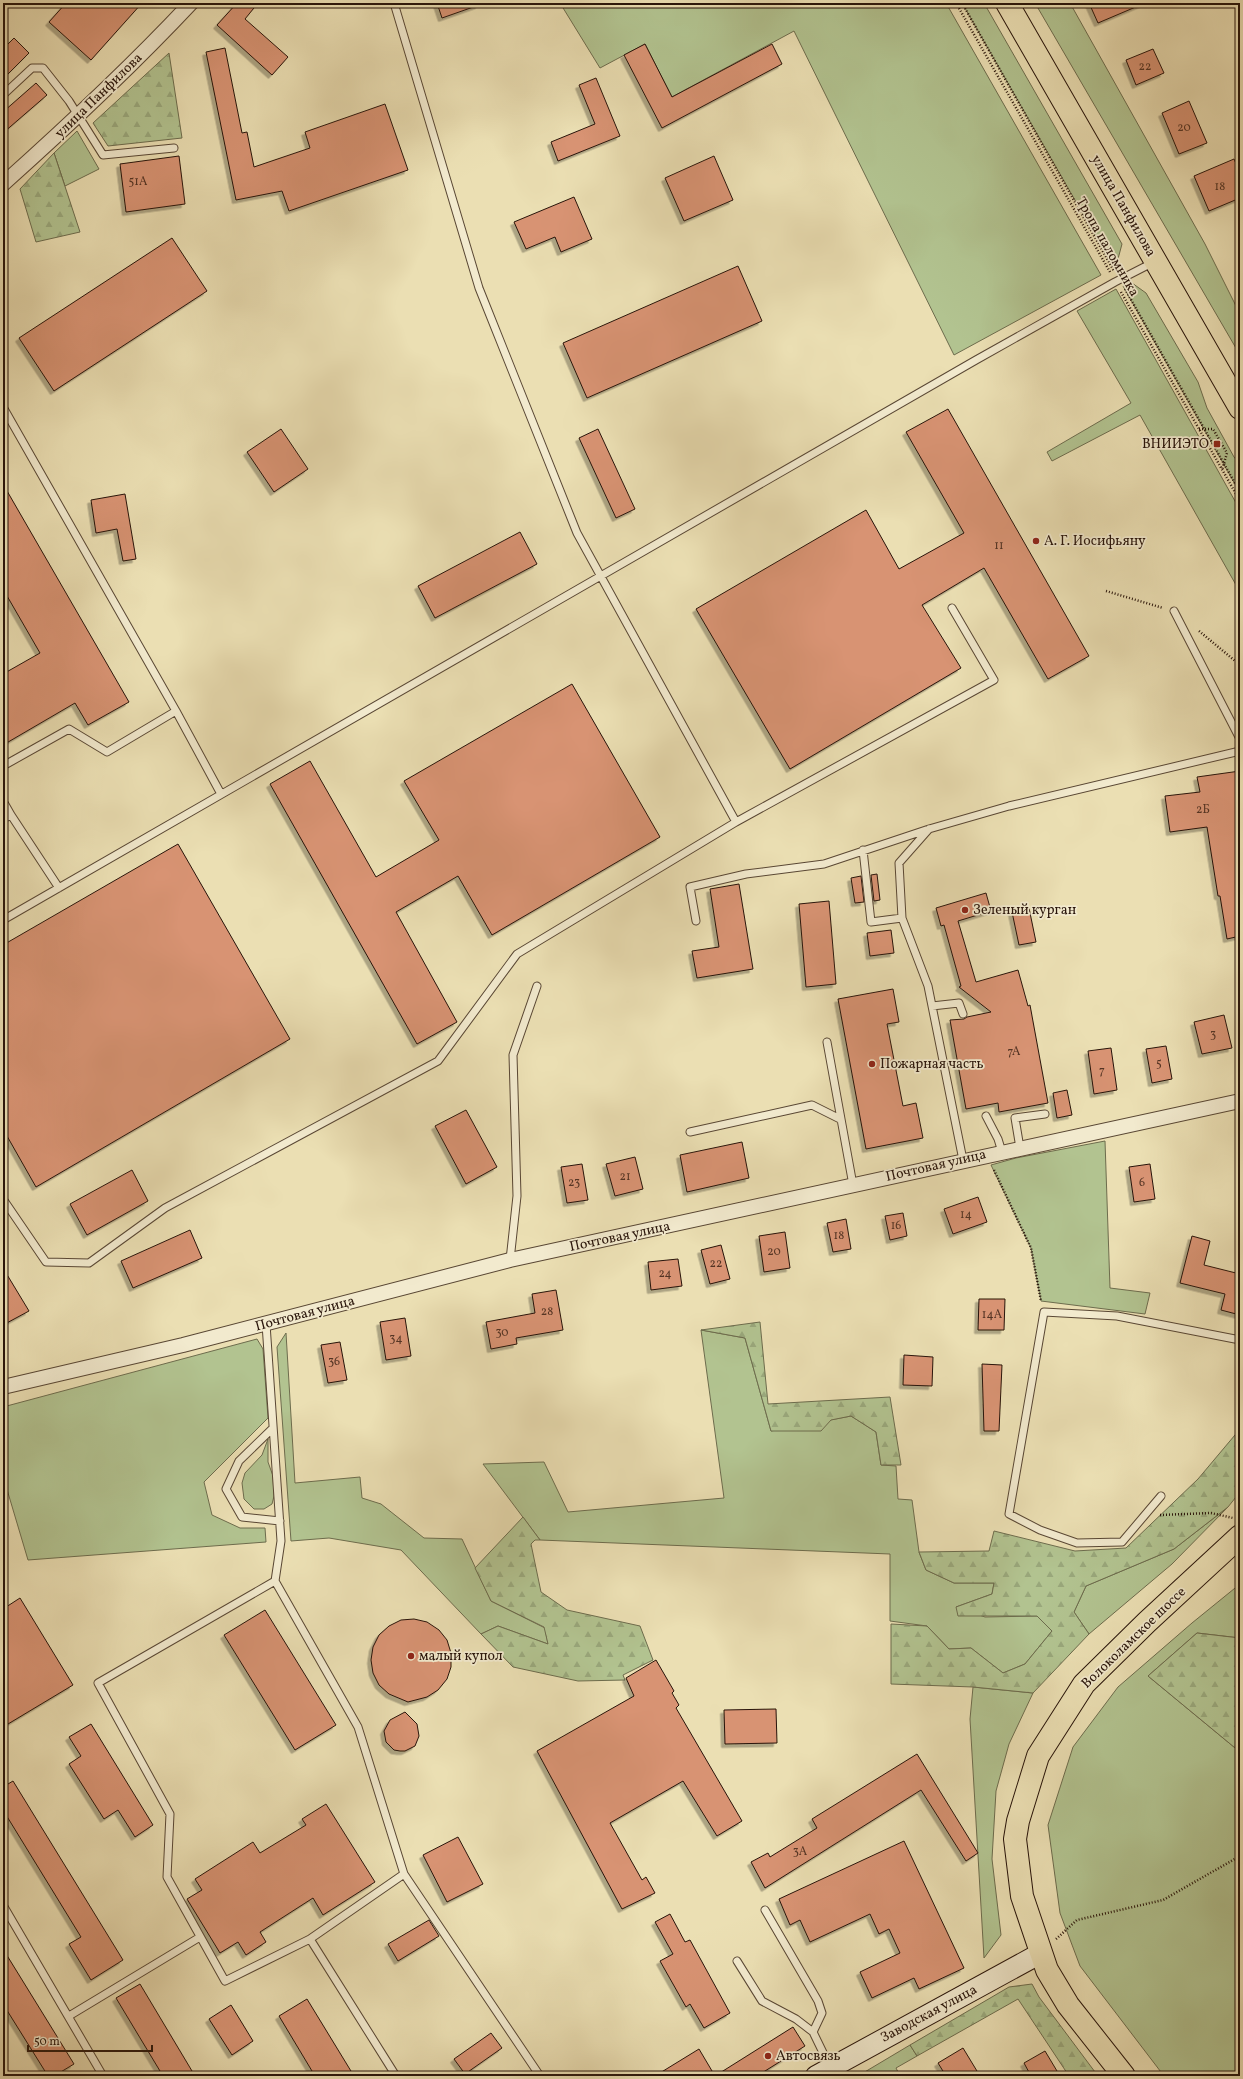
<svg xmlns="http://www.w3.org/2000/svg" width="1243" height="2079" font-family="Vollkorn,serif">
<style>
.green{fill:#b2c390;stroke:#6d6c4d}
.forest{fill:url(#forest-firs);stroke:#6d6c4d}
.building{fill:#d89373;stroke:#28140a;filter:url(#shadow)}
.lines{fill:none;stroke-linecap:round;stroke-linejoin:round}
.lane-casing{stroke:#594734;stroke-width:9}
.street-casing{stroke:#594734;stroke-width:16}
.secondary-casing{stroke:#28140a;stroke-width:22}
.primary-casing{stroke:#28140a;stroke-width:24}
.path{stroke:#28140a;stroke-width:2.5;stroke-dasharray:1 2;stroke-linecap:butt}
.lane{stroke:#f2eace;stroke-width:7}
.street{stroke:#f2eace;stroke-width:14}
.secondary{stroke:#f2eace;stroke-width:20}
.primary{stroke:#ebdfb3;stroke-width:22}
.poi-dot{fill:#8f2418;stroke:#f2eace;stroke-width:1.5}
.labels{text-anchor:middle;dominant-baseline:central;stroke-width:3.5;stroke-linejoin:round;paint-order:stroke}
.number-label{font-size:12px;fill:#543424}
.street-label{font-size:14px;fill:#28140a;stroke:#f2eace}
.poi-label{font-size:14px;fill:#28140a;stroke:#f2eace;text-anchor:start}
</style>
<defs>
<pattern id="forest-firs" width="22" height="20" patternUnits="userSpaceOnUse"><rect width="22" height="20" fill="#b2c390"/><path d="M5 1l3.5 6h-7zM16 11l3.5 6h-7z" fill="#99a77b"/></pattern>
<filter id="shadow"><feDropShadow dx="-3.5" dy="3.5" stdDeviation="0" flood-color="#0004"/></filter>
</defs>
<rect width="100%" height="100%" fill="#ebdfb3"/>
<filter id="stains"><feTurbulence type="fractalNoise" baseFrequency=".005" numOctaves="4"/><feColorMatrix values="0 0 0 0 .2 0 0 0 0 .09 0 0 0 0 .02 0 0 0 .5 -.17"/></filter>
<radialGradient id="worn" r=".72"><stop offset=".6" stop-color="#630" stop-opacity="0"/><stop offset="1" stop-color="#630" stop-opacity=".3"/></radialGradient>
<!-- green -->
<path class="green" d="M 560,3 L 946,3 L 1101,275 L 954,355 L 794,31 L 672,97 L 645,44 L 600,68 Z
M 962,3 L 984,3 L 1122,244 L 1115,270 Z
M 1035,3 L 1070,3 L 1205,244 L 1240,314 L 1240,355 Z
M 77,131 L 99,169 L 65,186 L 54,153 Z
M 1132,283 L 1146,293 L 1198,382 L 1207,408 L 1234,457 L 1240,464 L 1240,493 L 1123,286 Z
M 1116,289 L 1240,510 L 1240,592 L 1140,415 L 1052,461 L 1047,452 L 1131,403 L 1077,311 Z
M 1105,1141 L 1110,1288 L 1150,1293 L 1145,1314 L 1041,1301 L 1031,1248 L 991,1165 L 1016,1158 Z
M 701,1330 L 745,1338 L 771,1431 L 851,1416 L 876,1432 L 881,1465 L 896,1466 L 898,1499 L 912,1500 L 919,1552 L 926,1570 L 954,1583 L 994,1583 L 992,1594 L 956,1607 L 985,1617 L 1037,1616 L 1052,1631 L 1025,1664 L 1003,1673 L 971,1648 L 949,1649 L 927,1626 L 890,1621 L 890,1554 L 540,1540 L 483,1464 L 544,1462 L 568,1512 L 724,1498 Z
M 286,1333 L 295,1483 L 360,1477 L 362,1498 L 381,1504 L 424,1538 L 462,1539 L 491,1601 L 545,1628 L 548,1644 L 498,1626 L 481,1634 L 401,1550 L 329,1538 L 291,1541 L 277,1347 Z
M 257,1339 L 263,1349 L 268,1418 L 204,1482 L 212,1515 L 240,1528 L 265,1528 L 266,1542 L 28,1560 L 3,1476 L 3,1407 Z
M 268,1439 L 268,1462 L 273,1476 L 274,1496 L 272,1504 L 264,1509 L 254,1509 L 244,1499 L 242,1483 L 245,1473 L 262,1455 Z
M 1228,1507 L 1172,1564 L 1089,1634 L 1074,1612 L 1086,1586 L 1174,1549 Z
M 1240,1584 L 1240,1638 L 1197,1633 L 1148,1676 L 1240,1752 L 1240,2076 L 1164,2076 L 1080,1966 L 1060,1913 L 1048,1825 L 1073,1747 L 1118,1687 L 1192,1623 Z
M 973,1687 L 1033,1693 L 1009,1744 L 996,1791 L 992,1859 L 1001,1935 L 984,1958 L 970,1719 Z
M 910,2045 L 917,2056 L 896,2068 L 900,2076 L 858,2076 Z"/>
<!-- forest -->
<path class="forest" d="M 169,53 L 182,138 L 108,146 L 93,123 Z
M 54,153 L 80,232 L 36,242 L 20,189 Z
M 760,1322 L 768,1404 L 890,1397 L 901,1465 L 881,1465 L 876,1432 L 851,1416 L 831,1420 L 821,1431 L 771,1431 L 745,1338 L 701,1330 Z
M 1240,1429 L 1240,1492 L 1228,1507 L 1174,1549 L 1086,1586 L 1074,1612 L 1089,1634 L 1033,1693 L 973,1687 L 891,1684 L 891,1624 L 927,1626 L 949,1649 L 971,1648 L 1003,1673 L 1025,1664 L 1052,1631 L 1037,1616 L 958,1616 L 956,1607 L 992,1594 L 994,1583 L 954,1583 L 926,1570 L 919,1552 L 989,1551 L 994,1531 L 1075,1551 L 1126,1548 L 1198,1479 Z
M 523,1517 L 540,1540 L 535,1540 L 531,1544 L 541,1592 L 567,1610 L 640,1626 L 653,1660 L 623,1675 L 625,1680 L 578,1681 L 513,1667 L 481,1634 L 498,1626 L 548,1644 L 544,1627 L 491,1601 L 475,1568 Z
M 1197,1633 L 1240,1638 L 1240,1752 L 1148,1676 Z
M 1032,1984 L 1039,1997 L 1098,2076 L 1069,2076 L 1018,1999 L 917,2056 L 910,2045 L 1009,1987 Z"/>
<!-- building -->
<path class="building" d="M 66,3 L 142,3 L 91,60 L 49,22 Z
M 237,3 L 258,3 L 245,19 L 288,57 L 272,75 L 217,25 Z
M 437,3 L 479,3 L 479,5 L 442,18 Z
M 1089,3 L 1145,3 L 1098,23 Z
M 14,38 L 29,53 L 3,79 L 3,49 Z
M 645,44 L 672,97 L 772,44 L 782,64 L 662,128 L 624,55 Z
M 225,48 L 242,133 L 247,132 L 254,167 L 310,148 L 305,132 L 385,104 L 408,170 L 289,211 L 282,191 L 236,200 L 206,52 Z
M 1153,49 L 1164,73 L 1136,85 L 1126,60 Z
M 596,78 L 620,136 L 558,161 L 551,142 L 595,124 L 579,85 Z
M 36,83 L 47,95 L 3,133 L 3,112 Z
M 1189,101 L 1207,143 L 1179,154 L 1162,113 Z
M 179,156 L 185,204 L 126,212 L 120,164 Z
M 714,156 L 733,200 L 684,221 L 665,178 Z
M 1234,159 L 1240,173 L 1240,198 L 1209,211 L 1194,176 Z
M 574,197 L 592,239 L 561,252 L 555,237 L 526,249 L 514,222 Z
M 172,238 L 207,291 L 54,391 L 19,338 Z
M 738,266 L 762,321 L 587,398 L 563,343 Z
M 948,409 L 1089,656 L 1048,679 L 984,568 L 922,605 L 961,668 L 790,769 L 696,609 L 866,510 L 899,569 L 964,533 L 906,432 Z
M 281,429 L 308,469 L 274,492 L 247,452 Z
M 598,429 L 635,509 L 616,518 L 579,438 Z
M 3,484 L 129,702 L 88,725 L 75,703 L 3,745 L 3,674 L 40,653 L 3,589 Z
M 125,494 L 136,559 L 123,561 L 117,529 L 96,533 L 91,500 Z
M 520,532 L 537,564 L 435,618 L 418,586 Z
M 572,684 L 660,837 L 492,935 L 458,876 L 396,912 L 457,1022 L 417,1044 L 270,784 L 310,761 L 376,877 L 439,840 L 404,781 Z
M 1240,771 L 1240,936 L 1227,939 L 1220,896 L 1218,896 L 1207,827 L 1170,832 L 1165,796 L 1200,792 L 1197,777 Z
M 178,844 L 290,1039 L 36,1187 L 3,1129 L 3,945 Z
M 877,874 L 880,900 L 874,901 L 871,875 Z
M 861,876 L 864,902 L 855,903 L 851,878 Z
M 739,884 L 753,969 L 697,978 L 692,951 L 719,947 L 710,889 Z
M 986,893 L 991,911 L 958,921 L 976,982 L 1018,970 L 1028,1006 L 1030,1005 L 1048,1103 L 999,1112 L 998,1103 L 966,1109 L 950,1020 L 964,1019 L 967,1017 L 991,1012 L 959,987 L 961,986 L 944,925 L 941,926 L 936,908 Z
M 829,901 L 836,984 L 806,987 L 799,904 Z
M 1029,908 L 1036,942 L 1019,945 L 1012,912 Z
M 891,930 L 894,953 L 870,956 L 867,933 Z
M 893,989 L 899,1022 L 887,1024 L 903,1106 L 916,1103 L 923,1138 L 866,1149 L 838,999 Z
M 1224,1015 L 1232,1048 L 1202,1054 L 1194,1022 Z
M 1166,1046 L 1172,1079 L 1152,1083 L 1146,1049 Z
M 1111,1048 L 1117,1090 L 1094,1094 L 1088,1051 Z
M 1067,1090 L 1072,1115 L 1057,1118 L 1053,1093 Z
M 466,1110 L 497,1167 L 466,1184 L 435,1126 Z
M 742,1142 L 749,1178 L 687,1192 L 680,1155 Z
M 635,1157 L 643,1189 L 615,1196 L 606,1164 Z
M 582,1164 L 588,1200 L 567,1203 L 561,1167 Z
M 1150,1164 L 1155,1199 L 1134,1202 L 1129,1167 Z
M 132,1170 L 148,1201 L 87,1235 L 70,1204 Z
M 978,1197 L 987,1222 L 953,1234 L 944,1209 Z
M 903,1213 L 907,1236 L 890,1240 L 885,1216 Z
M 846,1219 L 851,1249 L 833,1252 L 827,1223 Z
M 190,1230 L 202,1258 L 133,1288 L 121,1261 Z
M 785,1232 L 790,1268 L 764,1272 L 759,1236 Z
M 1192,1236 L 1210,1241 L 1204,1265 L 1240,1274 L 1240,1315 L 1221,1310 L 1225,1294 L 1180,1283 Z
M 721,1245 L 730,1279 L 710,1284 L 701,1250 Z
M 678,1259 L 682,1286 L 651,1290 L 648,1262 Z
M 3,1268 L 29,1311 L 3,1325 Z
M 556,1290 L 563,1330 L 516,1338 L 517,1344 L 491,1349 L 486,1322 L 535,1313 L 532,1294 Z
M 979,1299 L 1005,1299 L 1004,1330 L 978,1330 Z
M 405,1318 L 411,1356 L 386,1360 L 380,1322 Z
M 340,1342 L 347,1380 L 328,1383 L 321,1345 Z
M 904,1355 L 933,1357 L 932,1386 L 903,1385 Z
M 982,1364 L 1002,1365 L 999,1431 L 984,1431 Z
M 20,1598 L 73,1685 L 3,1727 L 3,1609 Z
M 265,1610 L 336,1725 L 295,1750 L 224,1635 Z
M 414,1619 L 427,1622 L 439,1630 L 447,1640 L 451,1653 L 451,1667 L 447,1679 L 438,1690 L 427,1697 L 408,1702 L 389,1694 L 379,1685 L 373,1673 L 371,1660 L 373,1647 L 379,1635 L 389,1626 L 401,1620 Z
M 656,1660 L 674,1691 L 672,1693 L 679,1705 L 676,1708 L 742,1821 L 717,1836 L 683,1781 L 610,1823 L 642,1880 L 646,1877 L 655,1893 L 622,1909 L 537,1751 L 634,1696 L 626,1678 Z
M 776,1709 L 777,1743 L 725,1744 L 724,1710 Z
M 405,1712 L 417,1724 L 419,1736 L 415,1746 L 405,1751 L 400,1751 L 394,1750 L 386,1742 L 384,1731 L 390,1720 Z
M 91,1724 L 153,1825 L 135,1837 L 118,1810 L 104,1819 L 69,1764 L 81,1756 L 69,1737 Z
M 917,1754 L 978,1853 L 966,1861 L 921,1790 L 765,1888 L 751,1862 L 768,1853 L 770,1857 L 817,1828 L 812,1819 Z
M 13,1781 L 123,1960 L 91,1980 L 69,1944 L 81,1937 L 3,1810 L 3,1787 Z
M 326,1804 L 375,1882 L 323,1915 L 313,1898 L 260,1932 L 266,1942 L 246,1955 L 238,1942 L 220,1953 L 187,1899 L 202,1890 L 195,1879 L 253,1842 L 260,1853 L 306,1825 L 302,1819 Z
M 458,1837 L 483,1884 L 447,1902 L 423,1855 Z
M 904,1841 L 964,1968 L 919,1989 L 914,1978 L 872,1998 L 860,1972 L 900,1953 L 889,1929 L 879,1934 L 870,1914 L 810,1942 L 800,1920 L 790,1925 L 779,1899 Z
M 670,1914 L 685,1942 L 690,1940 L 730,2013 L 704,2028 L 690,2004 L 686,2007 L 660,1961 L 673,1954 L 655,1922 Z
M 429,1920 L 439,1936 L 398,1961 L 388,1944 Z
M 3,1949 L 74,2064 L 54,2076 L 48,2076 L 3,2004 Z
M 140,1984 L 195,2076 L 163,2076 L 116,1998 Z
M 307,1999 L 354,2076 L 315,2076 L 279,2016 Z
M 231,2005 L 253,2041 L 232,2055 L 209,2019 Z
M 793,2027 L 805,2046 L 757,2076 L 655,2076 L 699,2049 L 715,2076 Z
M 491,2033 L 502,2048 L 465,2074 L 454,2059 Z
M 963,2048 L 980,2076 L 946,2076 L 938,2063 Z
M 1045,2051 L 1060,2076 L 1031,2076 L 1024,2063 Z"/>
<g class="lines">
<defs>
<path id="lane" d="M 3,95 L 32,68 L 43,68 L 69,101 L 103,155 L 174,148
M 3,407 L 176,711
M 1174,611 L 1240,739
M 3,766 L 69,729 L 107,752 L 176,711 L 221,794
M 3,801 L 11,815
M 3,819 L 11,815 L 59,888
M 736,822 L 994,680 L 952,608
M 929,829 L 899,863 L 902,918 L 928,986 L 963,1160
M 863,850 L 871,922 L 902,918
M 3,920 L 976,360 L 1115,282 L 1154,262
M 696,921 L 690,887 L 746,874 L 824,864 L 929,829 L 1009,806 L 1240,751
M 932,1006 L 959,1003 L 963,1014
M 827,1042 L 853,1185
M 986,1116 L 998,1139 L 1002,1152
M 690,1132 L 812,1105 L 840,1119
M 1020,1148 L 1015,1118 L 1045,1114
M 3,1199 L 46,1262 L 89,1263 L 165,1208 L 438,1061 L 517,954 L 736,822 L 577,533 L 479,288 L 394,3
M 510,1260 L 517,1196 L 513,1055 L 537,986
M 266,1324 L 281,1541 L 275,1581
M 273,1428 L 239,1461 L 226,1489 L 242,1517 L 280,1521
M 1161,1496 L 1122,1542 L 1077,1543 L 1040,1530 L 1009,1514 L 1044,1312 L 1117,1316 L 1240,1340
M 3,1905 L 103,2076
M 765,1910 L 818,2001 L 822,2013 L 813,2032
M 310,1939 L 225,1981 L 167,1877 L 170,1814 L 98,1683 L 275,1581 L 358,1727 L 404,1874
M 737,1961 L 762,2001 L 796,2019 L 813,2032 L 830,2067
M 69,2016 L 200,1937
M 396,2076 L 310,1939 L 404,1874 L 540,2076"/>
<path id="street" d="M 3,184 C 69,125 131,67 191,3
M 3,1387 L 183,1345 L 510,1260 L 1240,1101"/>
<path id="secondary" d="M 816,2076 L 1041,1953"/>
<path id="primary" d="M 1007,3 L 1240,408
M 1124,2076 L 1068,2005 L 1047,1970 L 1022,1896 L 1015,1839 L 1018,1821 L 1038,1756 L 1084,1684 L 1147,1622 L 1240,1536"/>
</defs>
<!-- lane casing -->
<use href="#lane" class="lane-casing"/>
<!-- street casing -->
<use href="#street" class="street-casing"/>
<!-- secondary casing -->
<use href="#secondary" class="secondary-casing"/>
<!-- primary casing -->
<use href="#primary" class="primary-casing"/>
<!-- path -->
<path class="path" d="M 956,3 L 1110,272
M 962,3 L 1114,271
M 1125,289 L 1240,492
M 1121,292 L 1240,501
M 1199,429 L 1213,429 L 1227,453 L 1222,470
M 1106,591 L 1163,608
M 1199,631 L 1240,665
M 994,1170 L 1031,1248 L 1041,1301
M 1160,1515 L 1211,1513 L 1233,1518
M 1056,1939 L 1077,1920 L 1163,1900 L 1240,1856"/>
<!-- lane -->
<use href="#lane" class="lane"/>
<!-- street -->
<use href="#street" class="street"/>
<!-- secondary -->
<use href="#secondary" class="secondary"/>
<!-- primary -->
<use href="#primary" class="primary"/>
</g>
<!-- markers -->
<g class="poi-dot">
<rect x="1213" y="440" width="8" height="8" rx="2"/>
<circle cx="1036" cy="541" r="4"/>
<circle cx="965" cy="910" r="4"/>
<circle cx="872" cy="1064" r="4"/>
<circle cx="411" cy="1656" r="4"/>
<circle cx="768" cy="2056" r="4"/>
</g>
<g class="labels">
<!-- number labels -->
<g class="number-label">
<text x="1145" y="67">22</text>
<text x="1184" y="128">20</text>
<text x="138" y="182">51А</text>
<text x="1220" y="187">18</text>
<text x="999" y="546">11</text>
<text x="1203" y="810">2Б</text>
<text x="1213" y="1035">3</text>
<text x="1014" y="1052">7А</text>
<text x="1159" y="1064">5</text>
<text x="1102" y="1071">7</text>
<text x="625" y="1177">21</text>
<text x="574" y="1183">23</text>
<text x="1142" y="1183">6</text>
<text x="966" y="1215">14</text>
<text x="896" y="1226">16</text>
<text x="839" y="1236">18</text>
<text x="774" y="1252">20</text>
<text x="716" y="1264">22</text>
<text x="665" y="1274">24</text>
<text x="547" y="1312">28</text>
<text x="992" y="1315">14А</text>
<text x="502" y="1333">30</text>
<text x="396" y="1339">34</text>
<text x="334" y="1362">36</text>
<text x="800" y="1852">3А</text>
</g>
<!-- street labels -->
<g class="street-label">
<text transform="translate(99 96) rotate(-44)">улица Панфилова</text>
<text transform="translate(1123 206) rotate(60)">улица Панфилова</text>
<text transform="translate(1107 247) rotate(60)">Тропа паломника</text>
<text transform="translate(936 1166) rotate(-13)">Почтовая улица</text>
<text transform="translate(620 1237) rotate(-12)">Почтовая улица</text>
<text transform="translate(305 1314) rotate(-15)">Почтовая улица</text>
<text transform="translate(1134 1638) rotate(-44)">Волоколамское шоссе</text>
<text transform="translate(929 2014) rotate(-28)">Заводская улица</text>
</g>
<!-- poi labels -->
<g class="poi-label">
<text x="1209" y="444" text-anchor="end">ВНИИЭТО</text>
<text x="1044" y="541">А. Г. Иосифьяну</text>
<text x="973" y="910">Зеленый курган</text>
<text x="880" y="1064">Пожарная часть</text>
<text x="419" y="1656">малый купол</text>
<text x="776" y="2056">Автосвязь</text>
</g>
</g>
<!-- margin -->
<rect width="1243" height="2079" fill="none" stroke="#ebdfb3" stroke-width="16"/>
<rect x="4" y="4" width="1235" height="2071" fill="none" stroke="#28140a" stroke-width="2"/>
<rect x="8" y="8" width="1227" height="2063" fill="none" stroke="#28140a"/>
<!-- scale -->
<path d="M28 2045v6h124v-6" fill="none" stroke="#28140a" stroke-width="2"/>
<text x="34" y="2045" font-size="12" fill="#28140a" stroke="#f2eace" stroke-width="3" paint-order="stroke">50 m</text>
<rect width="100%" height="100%" filter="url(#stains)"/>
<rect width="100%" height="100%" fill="url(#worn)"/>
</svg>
